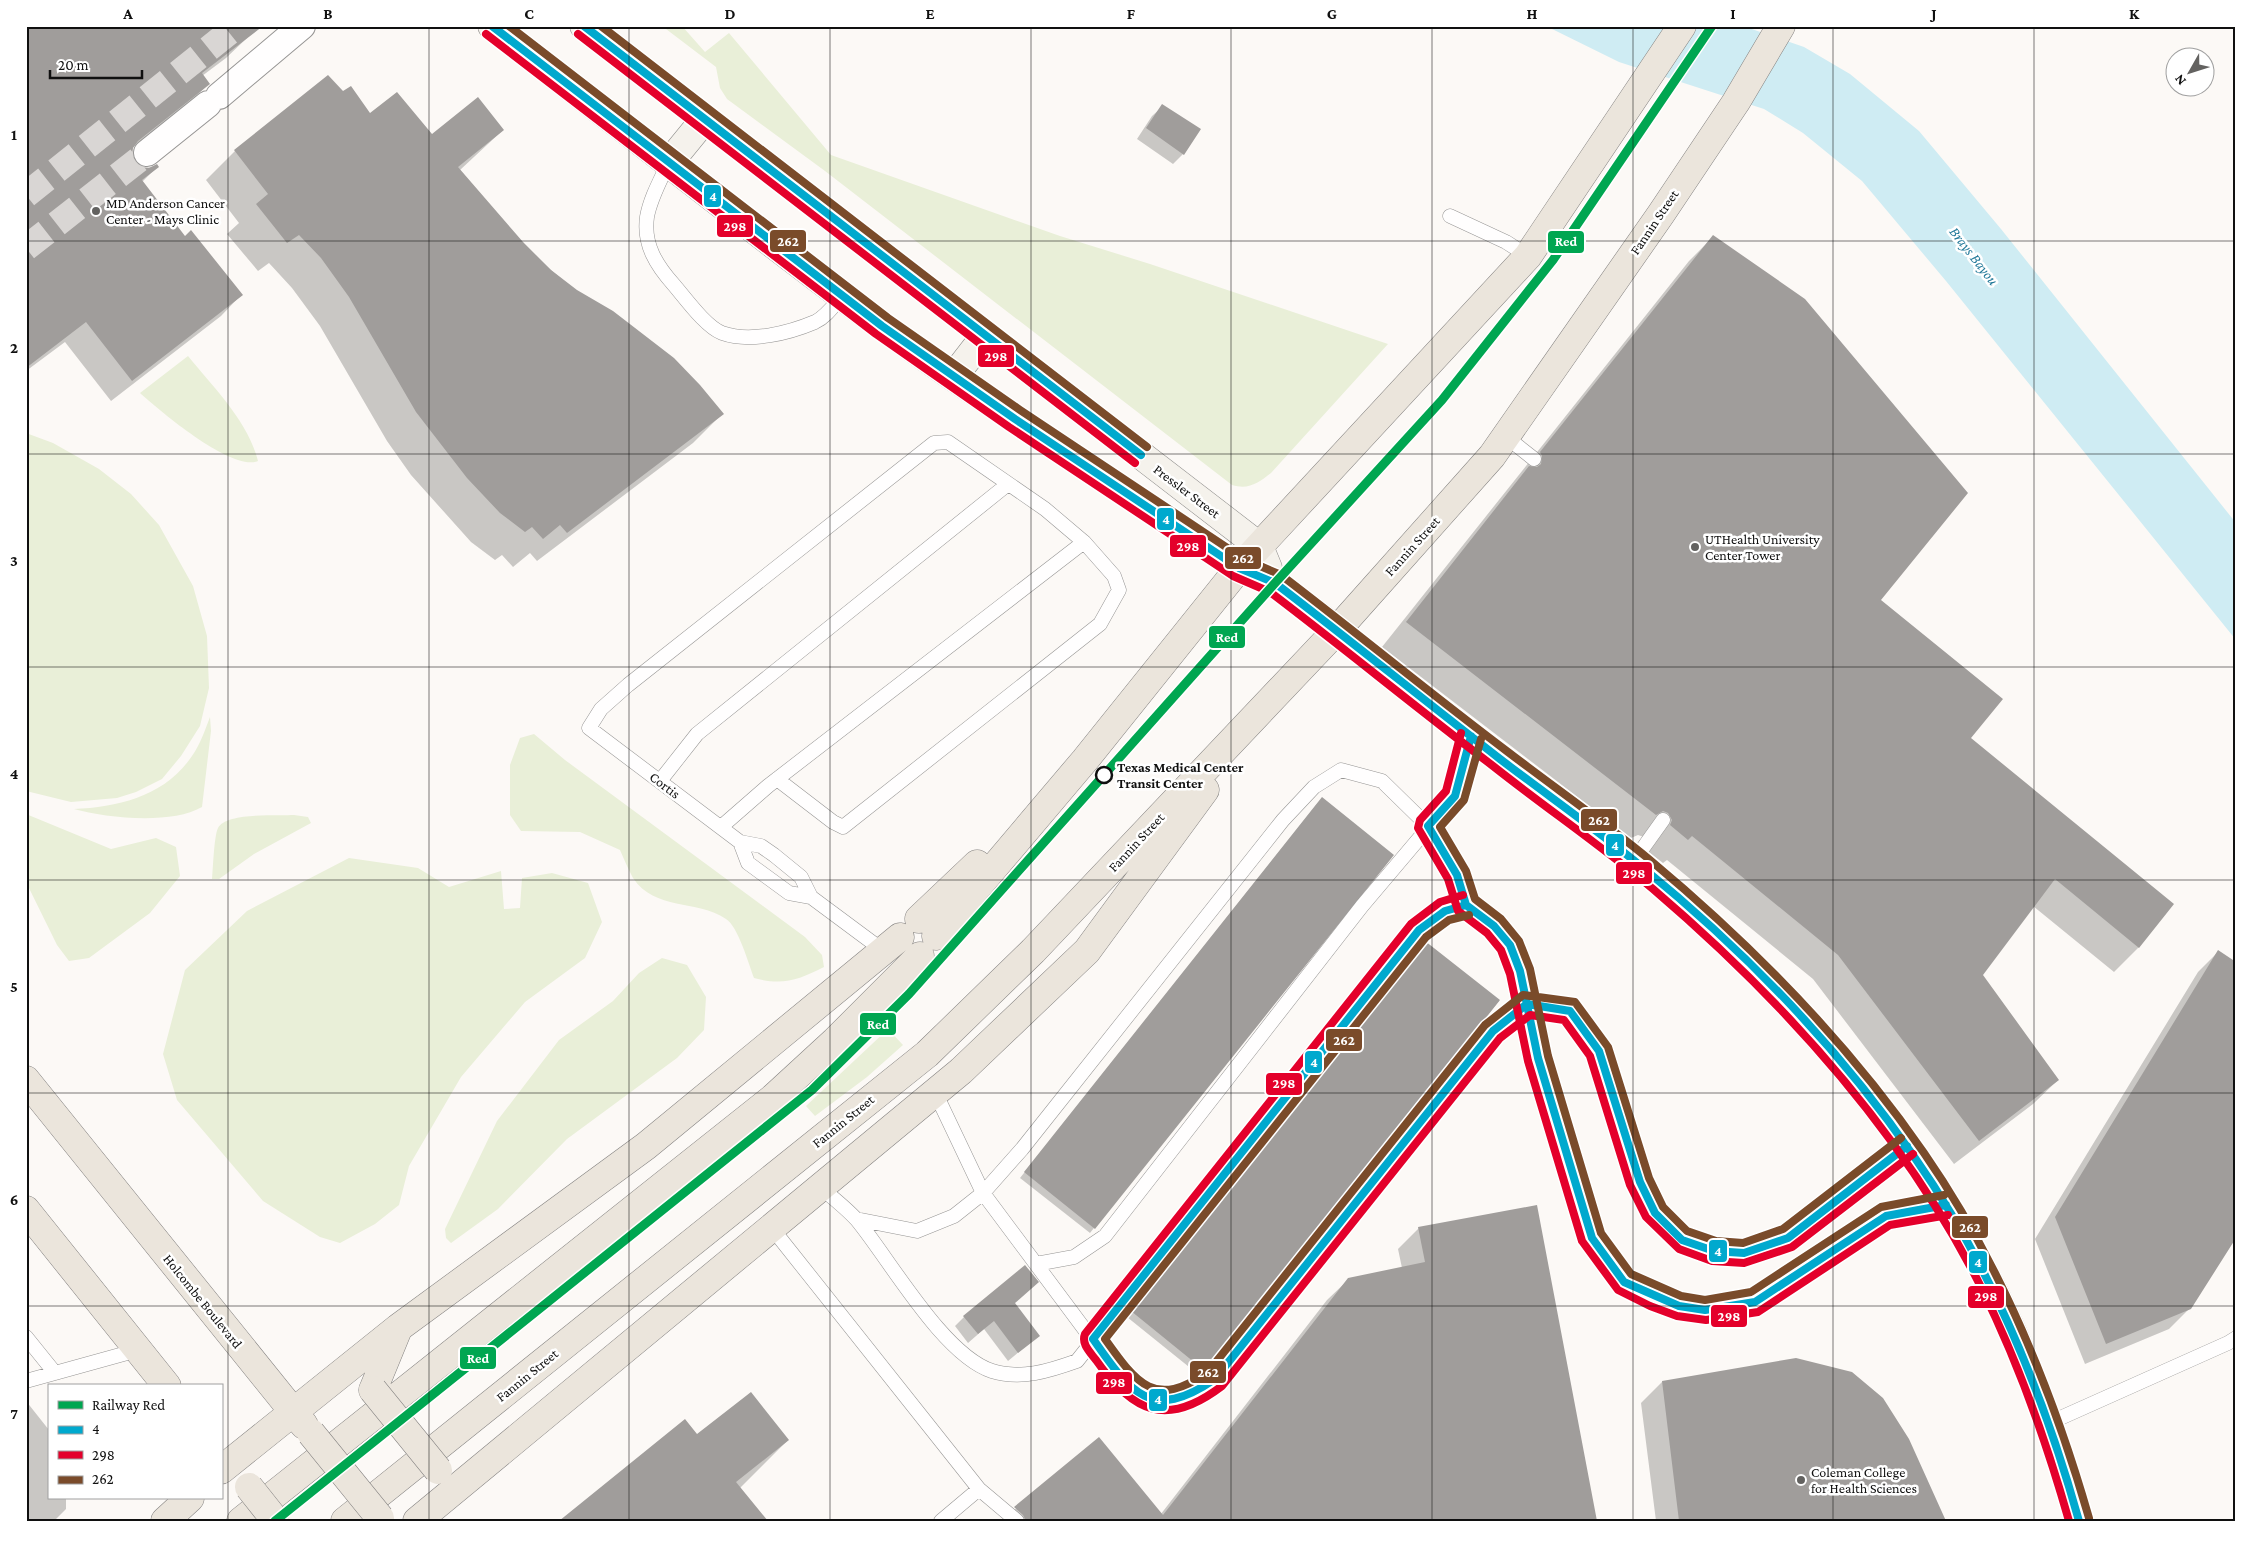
<svg xmlns="http://www.w3.org/2000/svg" width="2262" height="1547" font-family="'Crimson Pro',serif">
<style>
.green{fill:#e9efd8}
.water{fill:#cfecf3}
.shadow{fill:#0003}
.building{fill:#a09d9b}
.lines{fill:none;stroke-linecap:round;stroke-linejoin:round}
.street-tunnel{stroke:#d9d6d4;stroke-width:26;stroke-dasharray:26 13;stroke-linecap:butt}
.lane-casing{stroke:#969594;stroke-width:15}
.street-casing{stroke:#969594;stroke-width:28}
.secondary-casing{stroke:#8d8c8a;stroke-width:29}
.primary-casing{stroke:#848281;stroke-width:29}
.lane{stroke:#fffefe;stroke-width:14}
.street{stroke:#fffefe;stroke-width:26}
.secondary{stroke:#f5f2ec;stroke-width:28}
.primary{stroke:#ebe5dc;stroke-width:28}
.primary-bridge-casing{stroke:#848281;stroke-width:29;stroke-linecap:butt}
.primary-bridge{stroke:#ebe5dc;stroke-width:28}
.bus-1-casing{stroke:#fff;stroke-width:11}
.bus-2-casing{stroke:#fff;stroke-width:11}
.bus-3-casing{stroke:#fff;stroke-width:11}
.bus-1{stroke:#00a9ce;stroke-width:8}
.bus-2{stroke:#e4002b;stroke-width:8}
.bus-3{stroke:#7a4b2a;stroke-width:8}
.rail-1-casing{stroke:#fff;stroke-width:12}
.rail-1{stroke:#00a651;stroke-width:9}
.grid{fill:none;stroke:#101010;stroke-width:1;stroke-opacity:0.55}
.poi-dot{fill:#636260;stroke:#fff;stroke-width:2}
.stop-dot{fill:#fff;stroke:#101010;stroke-width:2.5}
.labels{text-anchor:middle;dominant-baseline:central;stroke-width:5;stroke-linejoin:round;paint-order:stroke}
.poi-label{font-size:14px;fill:#101010;stroke:#fff;text-anchor:start}
.street-label{font-size:14px;fill:#101010;stroke:#fff}
.stop-label{font-size:14px;font-weight:bold;fill:#101010;stroke:#fff;text-anchor:start}
.water-label{font-size:15px;font-style:italic;fill:#227999;stroke:#fff}
.line-badge{stroke:#fff;stroke-width:2}
.badge-label{font-size:14px;text-anchor:middle;font-weight:bold;fill:#fff}
.neatline{fill:none;stroke:#101010;stroke-width:2}
.grid-label{font-size:16px;text-anchor:middle;font-weight:bold;fill:#101010}
</style>
<rect width="100%" height="100%" fill="#fcf9f6"/>
<!-- green -->
<path class="green" d="M 670,26 L 682,26 L 705,52 L 729,33 L 831,155 L 1060,236 L 1150,264 L 1388,344 L 1271,473 C 1258,483 1249,490 1232,485 L 825,171 L 727,99 L 720,88 L 716,67 L 666,29 Z
M 188,356 C 213,387 248,421 258,461 C 232,472 160,411 140,393 Z
M 26,433 L 53,443 L 99,469 L 131,494 L 159,525 L 193,586 L 207,636 L 209,688 L 200,726 L 181,756 L 162,779 L 136,792 L 117,798 L 71,802 L 26,791 Z
M 210,717 L 211,731 L 202,807 C 171,825 106,818 74,809 C 119,807 165,796 192,756 C 200,745 205,730 210,717 Z
M 534,734 L 565,760 L 805,937 L 822,955 L 824,967 C 798,980 783,986 754,978 C 749,965 738,926 726,919 C 696,899 655,911 633,878 C 628,869 624,859 620,850 L 580,832 L 521,831 L 510,815 L 510,765 L 520,738 Z
M 26,814 L 111,849 L 156,838 L 176,847 L 180,876 L 150,913 L 89,958 L 69,961 L 57,945 L 26,882 Z
M 294,815 L 308,817 L 311,823 L 254,854 L 219,879 L 212,879 C 213,869 214,836 218,828 C 226,812 277,816 294,815 Z
M 349,858 L 418,868 L 449,887 L 501,871 L 504,909 L 520,908 L 522,878 L 552,873 L 588,883 L 602,922 L 585,958 L 525,1002 L 461,1077 L 409,1166 L 399,1205 L 375,1224 L 340,1243 L 320,1237 L 263,1201 L 177,1100 L 163,1054 L 185,970 L 247,911 Z
M 662,958 L 687,965 L 706,997 L 704,1030 L 677,1058 L 567,1139 L 498,1209 L 451,1243 L 446,1238 L 445,1229 L 497,1121 L 559,1040 L 613,1001 L 639,973 Z
M 888,1029 L 903,1045 L 867,1077 L 815,1116 L 806,1106 Z"/>
<!-- water -->
<path class="water" d="M 1546,26 L 1743,26 L 1804,47 L 1850,74 L 1919,131 L 2001,229 L 2236,523 L 2236,640 L 1946,281 L 1862,181 L 1803,133 L 1764,109 L 1619,62 Z"/>
<!-- shadow -->
<path class="shadow" d="M 26,26 L 247,38 L 226,58 L 202,76 L 208,84 L 188,105 L 132,148 L 131,156 L 134,163 L 141,168 L 157,167 L 142,182 L 184,237 L 241,295 L 221,316 L 111,401 L 65,342 L 26,371 Z
M 343,93 L 370,115 L 431,136 L 503,130 L 460,170 L 522,243 L 551,270 L 722,414 L 693,443 L 537,561 L 530,553 L 513,567 L 502,555 L 495,560 L 471,542 L 411,475 L 387,441 L 320,326 L 292,288 L 269,263 L 258,271 L 227,234 L 239,223 L 206,180 L 235,151 Z
M 1163,106 L 1183,154 L 1173,164 L 1137,139 L 1152,116 Z
M 1713,237 L 1879,600 L 1969,738 L 2172,904 L 2138,948 L 2114,972 L 2033,906 L 1982,975 L 2058,1080 L 2033,1104 L 1954,1164 L 1813,979 L 1667,860 L 1663,863 L 1646,850 L 1644,837 L 1638,835 L 1631,838 L 1382,647 L 1689,261 Z
M 1317,804 L 1392,855 L 1090,1233 L 1020,1178 Z
M 1421,947 L 1499,1001 L 1199,1375 L 1127,1317 Z
M 2218,952 L 2190,1308 L 2169,1329 L 2085,1364 L 2035,1239 L 2198,972 Z
M 1419,1228 L 1596,1521 L 1157,1519 L 1327,1300 L 1349,1279 L 1402,1268 L 1398,1249 Z
M 1014,1304 L 1038,1336 L 1008,1361 L 984,1329 L 968,1343 L 955,1326 L 964,1317 Z
M 1796,1359 L 1945,1521 L 1656,1521 L 1641,1403 L 1662,1382 Z
M 26,1401 L 49,1430 L 49,1498 L 66,1498 L 66,1509 L 54,1521 L 26,1521 Z
M 697,1436 L 788,1440 L 740,1488 Z
M 1099,1439 L 1150,1521 L 998,1521 L 1001,1521 Z"/>
<!-- building -->
<path class="building" d="M 26,26 L 263,26 L 202,73 L 210,84 L 138,141 L 133,148 L 132,156 L 135,162 L 141,167 L 149,168 L 157,164 L 159,167 L 142,180 L 185,236 L 191,230 L 243,295 L 132,381 L 86,322 L 26,368 Z
M 328,75 L 343,91 L 351,86 L 370,113 L 397,92 L 432,134 L 478,97 L 504,130 L 458,167 L 523,242 L 551,270 L 577,290 L 613,311 L 674,358 L 700,385 L 724,414 L 567,533 L 560,525 L 543,539 L 532,527 L 525,532 L 500,513 L 467,478 L 416,412 L 349,297 L 321,258 L 299,235 L 287,243 L 256,204 L 268,194 L 234,150 Z
M 1162,104 L 1201,129 L 1184,155 L 1146,128 Z
M 1713,235 L 1805,299 L 1968,493 L 1881,600 L 2003,699 L 1971,738 L 2174,904 L 2139,948 L 2055,879 L 1983,975 L 2059,1080 L 1979,1141 L 1838,955 L 1692,836 L 1688,840 L 1670,825 L 1672,820 L 1668,813 L 1663,811 L 1656,815 L 1406,622 L 1529,466 L 1537,467 L 1541,464 L 1542,456 L 1540,452 Z
M 1322,797 L 1394,855 L 1095,1229 L 1024,1172 Z
M 1425,941 L 1500,1000 L 1205,1371 L 1131,1311 Z
M 2218,950 L 2236,962 L 2236,1238 L 2191,1309 L 2106,1344 L 2055,1217 Z
M 1537,1205 L 1597,1521 L 1026,1521 L 1023,1515 L 1014,1507 L 1099,1437 L 1163,1515 L 1348,1278 L 1425,1262 L 1418,1227 Z
M 1025,1265 L 1039,1282 L 1015,1303 L 1040,1336 L 1018,1353 L 994,1321 L 978,1334 L 963,1316 Z
M 1796,1358 L 1852,1372 L 1883,1398 L 1909,1439 L 1946,1521 L 1679,1521 L 1662,1381 Z
M 751,1392 L 789,1440 L 736,1482 L 768,1521 L 559,1521 L 685,1419 L 697,1434 Z"/>
<g class="lines">
<!-- street-tunnel -->
<path class="street-tunnel" d="M 26,195 L 237,26
M 26,248 L 147,153"/>
<defs>
<path id="lane" d="M 668,164 C 660,181 650,199 647,217 C 643,245 657,266 674,285 C 686,299 706,327 722,333 C 750,343 789,333 815,322 C 826,317 834,305 842,296
M 1450,216 L 1506,242 L 1528,256
M 1505,436 L 1534,459
M 777,779 L 833,822 L 843,827 L 1100,624 L 1119,590 L 1114,576 L 1084,542 L 1045,509 L 948,442 L 934,443 L 628,685 L 601,709 L 589,728 L 740,842 L 761,846 L 774,855 L 801,877 L 811,897 L 885,952
M 660,781 L 697,734 L 1008,484
M 721,827 L 768,786 L 1084,542
M 740,842 L 748,863 L 789,893 L 811,897
M 1633,862 L 1663,820
M 935,1092 L 983,1193 L 1129,1389 L 1159,1402 L 1187,1397 L 1215,1379 L 1493,1031 L 1527,1004 L 1570,1011 L 1599,1051 L 1640,1182 L 1655,1213 L 1682,1240 L 1714,1251 L 1744,1253 L 1788,1238 L 1907,1146
M 820,1187 C 832,1197 846,1208 857,1220 C 890,1260 943,1355 992,1371 C 1021,1380 1049,1371 1077,1361 L 1419,930 L 1445,911 L 1466,905
M 856,1219 L 917,1231 L 954,1216 L 983,1193 L 1022,1149 L 1283,820 L 1314,787 L 1341,770 L 1382,781 L 1428,826 L 1457,875 L 1466,905 L 1494,926 L 1510,945 L 1520,971 L 1538,1058 L 1592,1238 L 1624,1282 L 1654,1297 L 1679,1306 L 1705,1310 L 1755,1302 L 1886,1216 L 1946,1205
M 771,1227 L 979,1489 L 1017,1521
M 1036,1264 L 1074,1257 L 1105,1236 L 1362,906 L 1455,796 L 1471,736
M 26,1337 L 55,1373
M 26,1381 L 138,1350
M 2049,1423 L 2228,1343 L 2236,1338
M 941,1521 L 979,1489"/>
<path id="street" d="M 219,96 L 302,26
M 147,153 L 208,104
M 1337,630 C 1411,690 1487,748 1562,807 C 1595,832 1630,856 1661,883 C 1770,977 1867,1082 1945,1203 C 2004,1296 2051,1414 2079,1521"/>
<path id="secondary" d="M 492,26 C 622,126 750,229 882,326 C 998,411 1120,487 1239,568 L 1275,583 L 1337,630
M 584,26 L 1259,546 L 1268,568
M 668,164 L 704,120
M 954,376 L 985,336"/>
<path id="primary" d="M 919,919 L 977,864
M 936,936 L 1085,760 L 1239,568 L 1528,256 L 1682,26
M 26,1080 L 304,1425
M 26,1210 L 167,1386
M 373,1390 L 398,1329
M 221,1470 L 398,1328 L 646,1146 L 900,937
M 165,1521 L 190,1498
M 241,1521 L 773,1098 L 835,1041 L 920,956
M 345,1521 L 927,1054 L 1033,951 L 1337,630 L 1492,456 L 1661,214 L 1736,102 L 1781,26
M 417,1521 L 961,1071 L 1087,951 L 1205,790"/>
</defs>
<!-- lane casing -->
<use href="#lane" class="lane-casing"/>
<!-- street casing -->
<use href="#street" class="street-casing"/>
<!-- secondary casing -->
<use href="#secondary" class="secondary-casing"/>
<!-- primary casing -->
<use href="#primary" class="primary-casing"/>
<!-- lane -->
<use href="#lane" class="lane"/>
<!-- street -->
<use href="#street" class="street"/>
<!-- secondary -->
<use href="#secondary" class="secondary"/>
<!-- primary -->
<use href="#primary" class="primary"/>
<defs>
<path id="primary-bridge" d="M 373,1390 L 438,1470
M 311,1433 L 380,1518
M 249,1487 L 276,1521"/>
</defs>
<!-- primary-bridge casing -->
<use href="#primary-bridge" class="primary-bridge-casing"/>
<!-- primary-bridge -->
<use href="#primary-bridge" class="primary-bridge"/>
<defs>
<path id="bus-1" d="M 492,26 L 882,326 L 1015,419 L 1239,568 L 1275,583 C 1351,641 1425,701 1500,759 C 1547,795 1596,829 1642,867 C 1745,951 1839,1048 1915,1158 C 1992,1268 2043,1392 2079,1521
M 584,26 L 1141,455
M 1471,736 L 1455,796 L 1428,826 L 1457,875 L 1466,905 L 1494,926 L 1510,945 L 1520,971 L 1538,1058 L 1592,1238 L 1624,1282 L 1679,1306 L 1705,1310 L 1755,1302 L 1886,1216 L 1946,1205
M 1466,905 L 1445,911 L 1419,930 L 1093,1339 C 1130,1392 1151,1423 1215,1379 L 1493,1031 L 1527,1004 L 1570,1011 L 1599,1051 L 1640,1182 L 1655,1213 L 1682,1240 L 1714,1251 L 1744,1253 L 1788,1238 L 1907,1146"/>
<path id="bus-2" d="M 486,34 L 876,334 L 1009,427 L 1233,576 L 1270,592 C 1345,649 1418,709 1493,766 C 1546,808 1602,846 1653,889 C 1784,1001 1902,1131 1980,1285 C 2018,1361 2046,1440 2069,1521
M 578,34 L 1135,463
M 1461,733 L 1446,791 L 1420,820 L 1418,828 L 1448,879 L 1458,911 L 1487,933 L 1501,950 L 1510,974 L 1528,1061 L 1582,1241 L 1618,1290 L 1650,1306 L 1677,1316 L 1706,1320 L 1758,1312 L 1890,1225 L 1948,1215
M 1463,895 L 1440,902 L 1411,924 L 1085,1334 C 1081,1344 1090,1352 1096,1360 C 1133,1413 1167,1428 1222,1386 L 1500,1038 L 1530,1015 L 1564,1020 L 1590,1056 L 1630,1185 L 1646,1217 L 1679,1249 L 1712,1261 L 1744,1263 L 1792,1247 L 1913,1154"/>
<path id="bus-3" d="M 509,26 L 888,318 L 1020,410 L 1244,559 L 1281,575 C 1357,633 1431,694 1508,752 C 1555,788 1604,822 1650,860 C 1753,946 1848,1043 1924,1153 C 2001,1264 2052,1389 2089,1518
M 601,26 L 1147,447
M 1481,739 L 1464,800 L 1440,827 L 1466,871 L 1475,899 L 1501,919 L 1519,941 L 1530,969 L 1548,1056 L 1601,1233 L 1631,1274 L 1681,1296 L 1705,1300 L 1751,1292 L 1881,1207 L 1944,1195
M 1469,915 L 1449,920 L 1426,937 L 1105,1339 C 1137,1384 1155,1409 1208,1372 L 1485,1025 L 1523,995 L 1575,1002 L 1608,1047 L 1649,1178 L 1663,1207 L 1687,1231 L 1716,1241 L 1743,1243 L 1783,1229 L 1901,1138"/>
</defs>
<!-- bus-1 casing -->
<use href="#bus-1" class="bus-1-casing"/>
<!-- bus-2 casing -->
<use href="#bus-2" class="bus-2-casing"/>
<!-- bus-3 casing -->
<use href="#bus-3" class="bus-3-casing"/>
<!-- bus-1 -->
<use href="#bus-1" class="bus-1"/>
<!-- bus-2 -->
<use href="#bus-2" class="bus-2"/>
<!-- bus-3 -->
<use href="#bus-3" class="bus-3"/>
<defs>
<path id="rail-1" d="M 275,1521 L 812,1090 L 909,994 L 1275,583 L 1442,400 L 1553,260 L 1712,26"/>
</defs>
<!-- rail-1 casing -->
<use href="#rail-1" class="rail-1-casing"/>
<!-- rail-1 -->
<use href="#rail-1" class="rail-1"/>
</g>
<!-- grid -->
<path class="grid" d="M 228,26 L 228,1521M 429,26 L 429,1521M 629,26 L 629,1521M 830,26 L 830,1521M 1031,26 L 1031,1521M 1231,26 L 1231,1521M 1432,26 L 1432,1521M 1633,26 L 1633,1521M 1833,26 L 1833,1521M 2034,26 L 2034,1521M 26,241 L 2236,241M 26,454 L 2236,454M 26,667 L 2236,667M 26,880 L 2236,880M 26,1093 L 2236,1093M 26,1306 L 2236,1306"/>
<!-- markers -->
<g class="poi-dot">
<circle cx="96" cy="211" r="5"/>
<circle cx="1695" cy="547" r="5"/>
<circle cx="1801" cy="1480" r="5"/>
</g>
<circle class="stop-dot" cx="1104" cy="775" r="8"/>
<g class="labels">
<!-- poi labels -->
<g class="poi-label">
<text x="106" y="203">MD Anderson Cancer<tspan x="106" dy="16">Center - Mays Clinic</tspan></text>
<text x="1705" y="539">UTHealth University<tspan x="1705" dy="16">Center Tower</tspan></text>
<text x="1811" y="1472">Coleman College<tspan x="1811" dy="16">for Health Sciences</tspan></text>
</g>
<!-- street labels -->
<g class="street-label">
<text transform="translate(1654 222) rotate(-56)">Fannin Street</text>
<text transform="translate(1187 491) rotate(37)">Pressler Street</text>
<text transform="translate(1412 546) rotate(-48)">Fannin Street</text>
<text transform="translate(665 785) rotate(37)">Cortis</text>
<text transform="translate(1136 842) rotate(-47)">Fannin Street</text>
<text transform="translate(843 1121) rotate(-39)">Fannin Street</text>
<text transform="translate(203 1301) rotate(51)">Holcombe Boulevard</text>
<text transform="translate(527 1375) rotate(-39)">Fannin Street</text>
</g>
<!-- stop labels -->
<g class="stop-label">
<text x="1117" y="767">Texas Medical Center<tspan x="1117" dy="16">Transit Center</tspan></text>
</g>
<!-- water labels -->
<g class="water-label">
<text transform="translate(1974 256) rotate(52)">Brays Bayou</text>
</g>
</g>
<g class="line-badge">
<rect x="703" y="184" width="19" height="24" rx="5" fill="#00a9ce"/>
<rect x="716" y="214" width="38" height="24" rx="5" fill="#e4002b"/>
<rect x="769" y="229" width="38" height="24" rx="5" fill="#7a4b2a"/>
<rect x="1547" y="230" width="38" height="24" rx="5" fill="#00a651"/>
<rect x="977" y="344" width="38" height="24" rx="5" fill="#e4002b"/>
<rect x="1156" y="507" width="19" height="24" rx="5" fill="#00a9ce"/>
<rect x="1169" y="534" width="38" height="24" rx="5" fill="#e4002b"/>
<rect x="1224" y="546" width="38" height="24" rx="5" fill="#7a4b2a"/>
<rect x="1208" y="625" width="38" height="24" rx="5" fill="#00a651"/>
<rect x="1580" y="808" width="38" height="24" rx="5" fill="#7a4b2a"/>
<rect x="1605" y="833" width="20" height="24" rx="5" fill="#00a9ce"/>
<rect x="1615" y="861" width="38" height="24" rx="5" fill="#e4002b"/>
<rect x="859" y="1012" width="38" height="24" rx="5" fill="#00a651"/>
<rect x="1325" y="1028" width="38" height="24" rx="5" fill="#7a4b2a"/>
<rect x="1304" y="1050" width="19" height="24" rx="5" fill="#00a9ce"/>
<rect x="1265" y="1072" width="38" height="24" rx="5" fill="#e4002b"/>
<rect x="1951" y="1215" width="38" height="24" rx="5" fill="#7a4b2a"/>
<rect x="1708" y="1239" width="20" height="24" rx="5" fill="#00a9ce"/>
<rect x="1968" y="1250" width="20" height="24" rx="5" fill="#00a9ce"/>
<rect x="1967" y="1285" width="38" height="24" rx="5" fill="#e4002b"/>
<rect x="1710" y="1304" width="38" height="24" rx="5" fill="#e4002b"/>
<rect x="459" y="1346" width="38" height="24" rx="5" fill="#00a651"/>
<rect x="1189" y="1360" width="38" height="24" rx="5" fill="#7a4b2a"/>
<rect x="1095" y="1371" width="38" height="24" rx="5" fill="#e4002b"/>
<rect x="1148" y="1388" width="20" height="24" rx="5" fill="#00a9ce"/>
</g>
<g class="badge-label">
<text x="713" y="201">4</text>
<text x="735" y="231">298</text>
<text x="788" y="246">262</text>
<text x="1566" y="246">Red</text>
<text x="996" y="361">298</text>
<text x="1166" y="524">4</text>
<text x="1188" y="551">298</text>
<text x="1243" y="563">262</text>
<text x="1227" y="642">Red</text>
<text x="1599" y="825">262</text>
<text x="1615" y="850">4</text>
<text x="1634" y="878">298</text>
<text x="878" y="1029">Red</text>
<text x="1344" y="1045">262</text>
<text x="1314" y="1067">4</text>
<text x="1284" y="1088">298</text>
<text x="1970" y="1232">262</text>
<text x="1718" y="1256">4</text>
<text x="1978" y="1267">4</text>
<text x="1986" y="1301">298</text>
<text x="1729" y="1321">298</text>
<text x="478" y="1363">Red</text>
<text x="1208" y="1377">262</text>
<text x="1114" y="1387">298</text>
<text x="1158" y="1404">4</text>
</g>
<!-- border -->
<rect width="2262" height="1547" fill="none" stroke="#ffffff" stroke-width="55"/>
<!-- legend -->
<rect x="48" y="1384" width="175" height="115" fill="#ffffff" stroke="#9f9f9f"/>
<rect x="58" y="1401" width="25" height="8" fill="#00a651" stroke="#9f9f9f"/>
<text x="92" y="1410" font-size="15" fill="#101010">Railway Red</text>
<rect x="58" y="1426" width="25" height="8" fill="#00a9ce" stroke="#9f9f9f"/>
<text x="92" y="1434" font-size="15" fill="#101010">4</text>
<rect x="58" y="1451" width="25" height="8" fill="#e4002b" stroke="#9f9f9f"/>
<text x="92" y="1460" font-size="15" fill="#101010">298</text>
<rect x="58" y="1476" width="25" height="8" fill="#7a4b2a" stroke="#9f9f9f"/>
<text x="92" y="1484" font-size="15" fill="#101010">262</text>
<!-- north arrow -->
<g transform="translate(2190 72) rotate(231)"><circle r="24" fill="#ffffff" stroke="#9f9f9f"/>
<path d="M0-4L9 19L0 12L-9 19Z" fill="#636260"/>
<text y="-8" font-size="14" font-weight="bold" text-anchor="middle" fill="#101010">N</text>
</g>
<!-- scale -->
<path d="M50 70v8h92v-8" fill="none" stroke="#101010" stroke-width="2.5"/>
<text x="58" y="70" font-size="15" fill="#101010" stroke="#ffffff" stroke-width="4" paint-order="stroke">20 m</text>
<rect x="28" y="28" width="2206" height="1492" class="neatline"/>
<g class="grid-label">
<text x="128" y="19">A</text>
<text x="328" y="19">B</text>
<text x="529" y="19">C</text>
<text x="730" y="19">D</text>
<text x="930" y="19">E</text>
<text x="1131" y="19">F</text>
<text x="1332" y="19">G</text>
<text x="1532" y="19">H</text>
<text x="1733" y="19">I</text>
<text x="1934" y="19">J</text>
<text x="2134" y="19">K</text>
<text x="14" y="140">1</text>
<text x="14" y="353">2</text>
<text x="14" y="566">3</text>
<text x="14" y="779">4</text>
<text x="14" y="992">5</text>
<text x="14" y="1205">6</text>
<text x="14" y="1419">7</text>
</g>
</svg>
